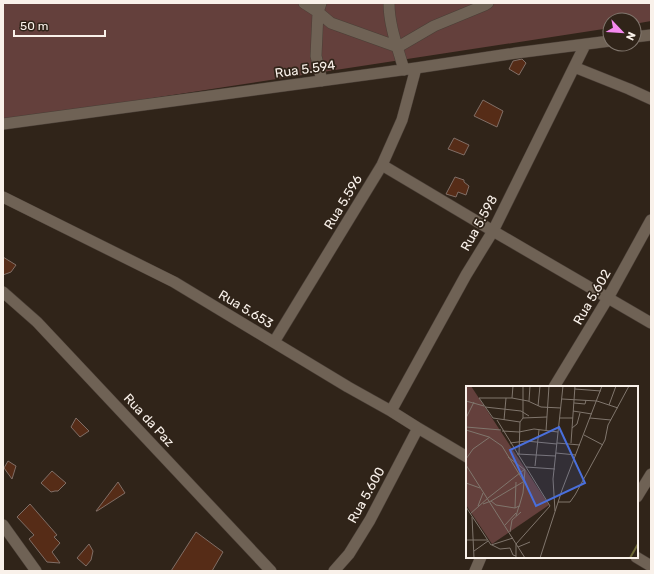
<svg xmlns="http://www.w3.org/2000/svg" width="654" height="574" font-family="Rubik,sans-serif">
<style>
.green{fill:#64403c}
.building{fill:#562c17;stroke:#806e66}
.lines{fill:none;stroke-linecap:round;stroke-linejoin:round}
.minor-casing{stroke:#4a3f37;stroke-width:12}
.minor{stroke:#6f6255;stroke-width:11}
.labels{text-anchor:middle;dominant-baseline:central;stroke-width:3.5;stroke-linejoin:round;paint-order:stroke}
.street-label{font-size:13px;fill:#f9f1ea;stroke:#302419}
.inset-river{fill:none;stroke:#6b6634;stroke-width:2}
.inset-road{fill:none;stroke:#80766d;stroke-width:1}
.view{fill:#496fdc;fill-opacity:0.15;stroke:#496fdc;stroke-width:2}
.inset-edge{fill:none;stroke:#f9f1ea;stroke-width:2}
</style>
<rect width="100%" height="100%" fill="#302419"/>
<!-- green -->
<path class="green" d="M 3,3 L 651,3 L 651,21 L 634,24 L 634,20 L 610,20 L 610,28 L 3,121 Z"/>
<!-- building -->
<path class="building" d="M 522,59 L 526,63 L 519,75 L 509,69 L 513,61 Z
M 483,100 L 503,111 L 497,127 L 474,116 Z
M 454,138 L 469,145 L 464,155 L 448,149 Z
M 455,177 L 464,180 L 464,182 L 469,186 L 466,195 L 458,192 L 456,197 L 446,194 Z
M 3,257 L 16,265 L 11,272 L 3,275 Z
M 76,418 L 89,431 L 80,437 L 71,427 Z
M 8,461 L 16,466 L 12,479 L 4,468 Z
M 52,471 L 66,483 L 58,491 L 55,491 L 51,492 L 41,483 Z
M 118,482 L 125,493 L 97,511 L 96,511 Z
M 30,504 L 57,535 L 54,537 L 60,543 L 52,552 L 60,563 L 47,562 L 29,539 L 34,535 L 17,517 Z
M 196,532 L 223,552 L 212,571 L 171,571 Z
M 89,544 L 93,551 L 91,560 L 86,566 L 77,558 Z"/>
<g class="lines">
<defs>
<path id="minor" d="M 304,3 L 318,12 L 331,23 L 398,47 L 434,26 L 485,5 L 488,3
M 321,3 L 318,12 L 316,56 L 322,81
M 389,3 C 389,26 398,48 404,70
M 634,37 L 651,35
M 574,67 L 629,89 L 651,99
M 3,124 L 416,68 L 516,53 L 610,41
M 382,165 L 493,231 L 651,323
M 3,197 L 174,282 L 348,387 L 391,411 L 418,428 L 467,457
M 3,292 L 37,322 L 271,571
M 274,342 L 382,165 L 402,120 L 416,68
M 554,387 L 608,298 L 651,220
M 391,411 L 466,275 L 493,231 L 585,45
M 637,497 L 651,474
M 3,525 L 36,571
M 636,557 L 651,566
M 334,571 L 349,554 L 370,520 L 418,428
M 475,571 L 481,557"/>
</defs>
<!-- minor casing -->
<use href="#minor" class="minor-casing"/>
<!-- minor -->
<use href="#minor" class="minor"/>
</g>
<g class="labels">
<!-- street labels -->
<g class="street-label">
<text transform="translate(305 69) rotate(-8)">Rua 5.594</text>
<text transform="translate(343 202) rotate(-59)">Rua 5.596</text>
<text transform="translate(479 223) rotate(-61)">Rua 5.598</text>
<text transform="translate(592 297) rotate(-60)">Rua 5.602</text>
<text transform="translate(246 309) rotate(31)">Rua 5.653</text>
<text transform="translate(149 420) rotate(47)">Rua da Paz</text>
<text transform="translate(366 495) rotate(-61)">Rua 5.600</text>
</g>
</g>
<!-- overview -->
<g transform="translate(466 386)">
<rect width="172" height="172" fill="#302419"/>
<path d="M 0,0 L 5,0 L 83,119 L 26,158 L 0,119 Z" fill="#64403c"/>
<path class="inset-river" d="M 164,172 L 172,158"/>
<path class="inset-road" d="M 109,3 L 135,5M 46,12 L 47,0M 96,13 L 131,15 L 152,22M 0,15 L 18,20M 63,15 L 64,0M 108,17 L 119,18 L 120,14M 143,19 L 150,0M 72,20 L 74,0M 19,21 L 55,25 L 63,30M 107,25 L 126,28M 0,32 L 8,16M 57,32 L 57,0M 57,32 L 81,31M 94,32 L 107,32M 124,32 L 145,34M 31,34 L 84,120M 38,34 L 40,12M 54,36 L 27,32 L 13,12 L 46,12 L 62,15 L 75,21 L 95,22M 0,41 L 35,44M 106,42 L 111,38 L 114,27M 0,44 L 23,51 L 36,60 L 58,96M 36,45 L 53,46 L 68,43 L 92,46M 80,45 L 83,0M 118,49 L 137,59M 44,57 L 60,55 L 91,58M 91,57 L 114,59M 105,57 L 109,0M 90,67 L 110,69M 51,68 L 90,70M 53,68 L 54,36 L 57,32M 42,71 L 59,84 L 57,107 L 53,121M 0,73 L 7,63 L 24,51M 0,79 L 59,172M 69,80 L 73,44M 60,81 L 89,83M 50,96 L 49,122 L 53,120 L 50,130M 0,97 L 14,102M 22,112 L 59,83M 25,115 L 57,96M 92,116 L 104,116 L 109,109 L 139,54 L 142,39 L 163,0M 17,118 L 25,115 L 30,119 L 49,122M 12,120 L 17,107M 0,121 L 25,159 L 47,152M 89,125 L 87,93 L 97,0M 4,128 L 22,112M 6,131 L 8,172M 39,139 L 50,127M 44,146 L 46,134 L 55,126M 0,154 L 21,154M 26,159 L 34,163 L 44,162 L 47,169 L 50,170M 52,161 L 64,156M 8,165 L 22,155M 50,172 L 50,158 L 84,120M 74,172 L 96,104 L 136,0"/>
<path class="view" d="M 93,41 L 119,97 L 70,120 L 44,64 Z"/>
<rect width="172" height="172" class="inset-edge"/>
</g>
<!-- border -->
<rect width="654" height="574" fill="none" stroke="#f9f1ea" stroke-width="8"/>
<!-- north arrow -->
<g transform="translate(622 32) rotate(115)"><circle r="19" fill="#302419" stroke="#80766d"/>
<path d="M0-3L7 15L0 10L-7 15Z" fill="#f589ef"/>
<text y="-6" font-size="11" font-weight="bold" text-anchor="middle" fill="#f9f1ea">N</text>
</g>
<!-- scale -->
<path d="M14 30v6h91v-6" fill="none" stroke="#f9f1ea" stroke-width="2"/>
<text x="20" y="30" font-size="12" fill="#f9f1ea" stroke="#302419" stroke-width="3" paint-order="stroke">50 m</text>
</svg>
